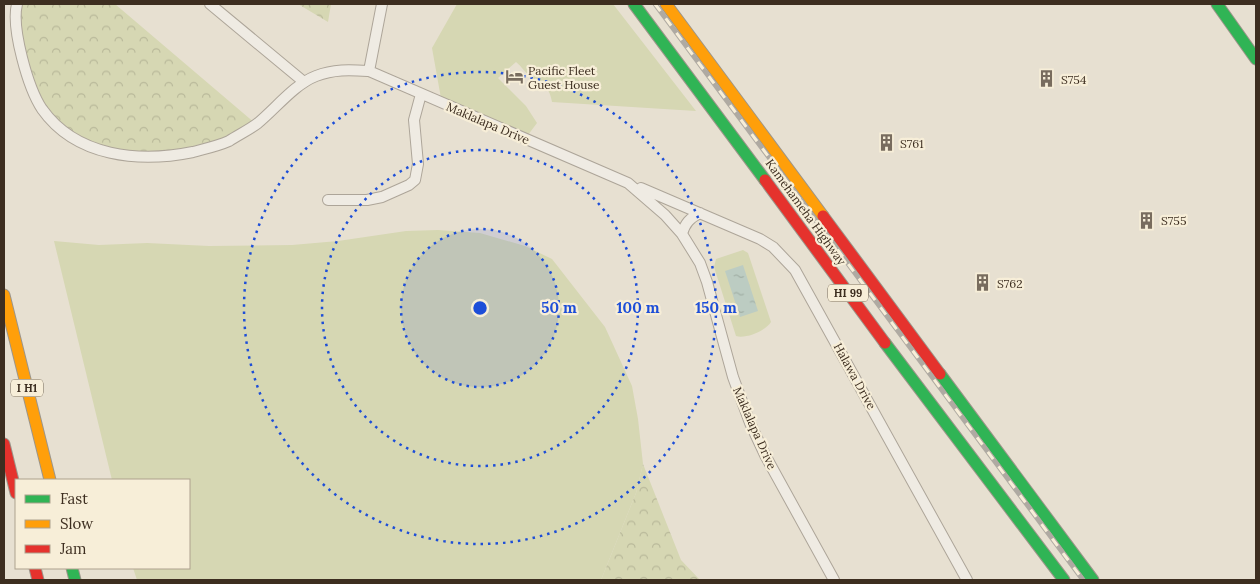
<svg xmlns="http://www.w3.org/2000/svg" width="1260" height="584" font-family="Lora,serif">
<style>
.grass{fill:#d6d7b3}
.park{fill:url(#park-crowns)}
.water{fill:url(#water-ripples)}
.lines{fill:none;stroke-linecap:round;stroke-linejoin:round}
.street-casing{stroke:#ada599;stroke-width:12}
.fast-casing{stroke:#9c958a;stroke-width:13}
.slow-casing{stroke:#9c958a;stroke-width:13}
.jam-casing{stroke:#9c958a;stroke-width:13}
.street{stroke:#efebe3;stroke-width:10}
.fast{stroke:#30b455;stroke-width:11}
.slow{stroke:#ff9f0a;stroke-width:11}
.jam{stroke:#e5322d;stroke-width:11}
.rail-casing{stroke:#afaaa2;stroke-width:5}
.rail{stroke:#f7eed8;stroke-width:3;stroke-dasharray:9;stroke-linecap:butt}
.ring{fill:none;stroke:#1d4ed8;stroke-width:2.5;stroke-dasharray:2.5 5}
.labels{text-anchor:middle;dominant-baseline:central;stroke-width:4.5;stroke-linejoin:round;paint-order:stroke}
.shield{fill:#f7eed8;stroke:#756857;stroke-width:1}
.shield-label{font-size:11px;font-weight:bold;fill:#3d2e20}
.poi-label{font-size:12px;fill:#3d2e20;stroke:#f7eed8;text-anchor:start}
.street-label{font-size:12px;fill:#3d2e20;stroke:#f7eed8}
.centre{fill:#1d4ed8;stroke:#f7eed8;stroke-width:2.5}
.ring-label{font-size:15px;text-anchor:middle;font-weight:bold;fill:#1d4ed8;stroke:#f7eed8;stroke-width:4.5;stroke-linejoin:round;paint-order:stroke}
</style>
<defs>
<pattern id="park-crowns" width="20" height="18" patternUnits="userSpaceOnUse" patternTransform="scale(1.25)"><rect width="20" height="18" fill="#d6d7b3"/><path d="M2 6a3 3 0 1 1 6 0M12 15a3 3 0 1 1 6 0" fill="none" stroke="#b9b99a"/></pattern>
<pattern id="water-ripples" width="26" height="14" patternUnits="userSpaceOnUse" patternTransform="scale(1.25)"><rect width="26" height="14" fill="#bcccc2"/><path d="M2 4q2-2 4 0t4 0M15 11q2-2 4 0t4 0" fill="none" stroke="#a2b0a6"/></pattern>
</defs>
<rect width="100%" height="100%" fill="#e7e0d1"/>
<!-- grass -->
<path class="grass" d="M 457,4 L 613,4 L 696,111 L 552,102 C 549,84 542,87 530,77 C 525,72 521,66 516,62 L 498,78 L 526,106 L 537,123 L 525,139 L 442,104 L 432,48 Z
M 438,230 L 480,233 L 525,246 L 552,259 L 605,327 L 632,386 L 638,419 L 643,464 L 636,493 L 601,580 L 137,580 L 133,568 L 189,568 L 189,480 L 112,480 L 54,241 L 99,245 L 147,243 L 209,246 L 292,245 L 338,241 L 406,231 Z
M 743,250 L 748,253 L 771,322 C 765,331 746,339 736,336 L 714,267 L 716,259 Z"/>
<!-- park -->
<path class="park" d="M 17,4 L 115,4 L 256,124 L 200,150 L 122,155 L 59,128 L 31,87 Z
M 298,4 L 331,4 L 328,22 Z
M 643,464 L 681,560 L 700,580 L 601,580 L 636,493 Z"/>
<!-- water -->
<path class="water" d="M 743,265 L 758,311 L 740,317 L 725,271 Z"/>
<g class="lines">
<defs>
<path id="street" d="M 17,4 C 11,28 28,88 42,109 C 76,157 139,163 193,152 C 204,149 218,146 229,141 C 238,135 249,130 258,123 C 276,108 295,84 316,76 C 334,69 350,70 369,71 L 628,183 L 665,215 L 682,234 L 700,263 L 707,282 L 733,377 L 750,423 L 765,455 L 834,580
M 210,4 L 304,82
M 369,71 L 382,4
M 641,188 L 760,239 L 773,247 L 795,270 L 967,580
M 328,200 L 367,200 L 382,197 L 409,185 L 415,180 L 418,164 L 414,120 L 421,94
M 682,234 C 685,223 690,218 700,213"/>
<path id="fast" d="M 634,4 L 765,180
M 1217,4 L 1256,59
M 885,343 L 1064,580
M 940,374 L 1093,580
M 72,568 L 75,580"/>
<path id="slow" d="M 666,4 L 823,216
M 4,295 L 50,480"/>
<path id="jam" d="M 765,180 L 885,343
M 823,216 L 940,374
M 4,444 L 16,493
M 35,568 L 38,580"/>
</defs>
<!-- street casing -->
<use href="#street" class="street-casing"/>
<!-- fast casing -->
<use href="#fast" class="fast-casing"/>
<!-- slow casing -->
<use href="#slow" class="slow-casing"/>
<!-- jam casing -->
<use href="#jam" class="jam-casing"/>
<!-- street -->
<use href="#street" class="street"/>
<!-- fast -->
<use href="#fast" class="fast"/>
<!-- slow -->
<use href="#slow" class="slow"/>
<!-- jam -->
<use href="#jam" class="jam"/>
<defs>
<path id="rail" d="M 655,4 L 1083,580"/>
</defs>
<!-- rail casing -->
<use href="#rail" class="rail-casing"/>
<!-- rail -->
<use href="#rail" class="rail"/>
</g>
<!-- distance rings -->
<circle cx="480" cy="308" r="79" fill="#1d4ed8" fill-opacity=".12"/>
<g class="ring">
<circle cx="480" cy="308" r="79"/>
<circle cx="480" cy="308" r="158"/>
<circle cx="480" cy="308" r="236"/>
</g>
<!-- icons -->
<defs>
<symbol id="hotel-bare" viewBox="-9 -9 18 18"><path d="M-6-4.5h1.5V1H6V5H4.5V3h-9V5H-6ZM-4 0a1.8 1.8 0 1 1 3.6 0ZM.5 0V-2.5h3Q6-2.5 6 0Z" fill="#786c5e" stroke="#f7eed8" stroke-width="2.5" paint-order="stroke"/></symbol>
<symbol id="building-bare" viewBox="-9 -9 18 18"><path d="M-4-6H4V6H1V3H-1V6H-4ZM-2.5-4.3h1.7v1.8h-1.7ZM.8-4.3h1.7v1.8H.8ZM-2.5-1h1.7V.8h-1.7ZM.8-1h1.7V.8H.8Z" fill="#786c5e" stroke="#f7eed8" stroke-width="2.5" paint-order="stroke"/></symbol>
</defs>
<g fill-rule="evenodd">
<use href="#hotel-bare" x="502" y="64" width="25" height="25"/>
<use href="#building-bare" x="1034" y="66" width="25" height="25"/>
<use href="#building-bare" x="874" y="130" width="25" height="25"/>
<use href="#building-bare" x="1134" y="208" width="25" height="25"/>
<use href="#building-bare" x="970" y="270" width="25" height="25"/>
</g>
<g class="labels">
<!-- shield labels -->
<g class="shield">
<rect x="828" y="284.5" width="40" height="17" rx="4"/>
<rect x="11" y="379.5" width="32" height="17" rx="4"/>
</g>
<g class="shield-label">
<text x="848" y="293">HI 99</text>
<text x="27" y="388">I H1</text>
</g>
<!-- poi labels -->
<g class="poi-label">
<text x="528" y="70">Pacific Fleet<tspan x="528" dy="14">Guest House</tspan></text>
<text x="1061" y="79">S754</text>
<text x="900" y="143">S761</text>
<text x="1161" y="220">S755</text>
<text x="997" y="283">S762</text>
</g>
<!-- street labels -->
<g class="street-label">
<text transform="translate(488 123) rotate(23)">Maklalapa Drive</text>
<text transform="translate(806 212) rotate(54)">Kamehameha Highway</text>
<text transform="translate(855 376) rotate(61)">Halawa Drive</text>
<text transform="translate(755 428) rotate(66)">Maklalapa Drive</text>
</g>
</g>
<circle cx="480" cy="308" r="8" class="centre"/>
<g class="ring-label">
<text x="559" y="313">50 m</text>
<text x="638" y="313">100 m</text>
<text x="716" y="313">150 m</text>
</g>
<!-- border -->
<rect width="1260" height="584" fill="none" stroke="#3d2e20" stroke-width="10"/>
<!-- legend -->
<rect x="15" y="479" width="175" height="90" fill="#f7eed8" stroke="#ada18e"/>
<rect x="25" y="495" width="25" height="8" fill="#30b455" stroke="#ada18e"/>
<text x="60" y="504" font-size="15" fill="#3d2e20">Fast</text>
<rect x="25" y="520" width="25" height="8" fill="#ff9f0a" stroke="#ada18e"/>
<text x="60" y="529" font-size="15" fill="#3d2e20">Slow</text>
<rect x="25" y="545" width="25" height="8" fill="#e5322d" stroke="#ada18e"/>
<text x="60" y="554" font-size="15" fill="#3d2e20">Jam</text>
</svg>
